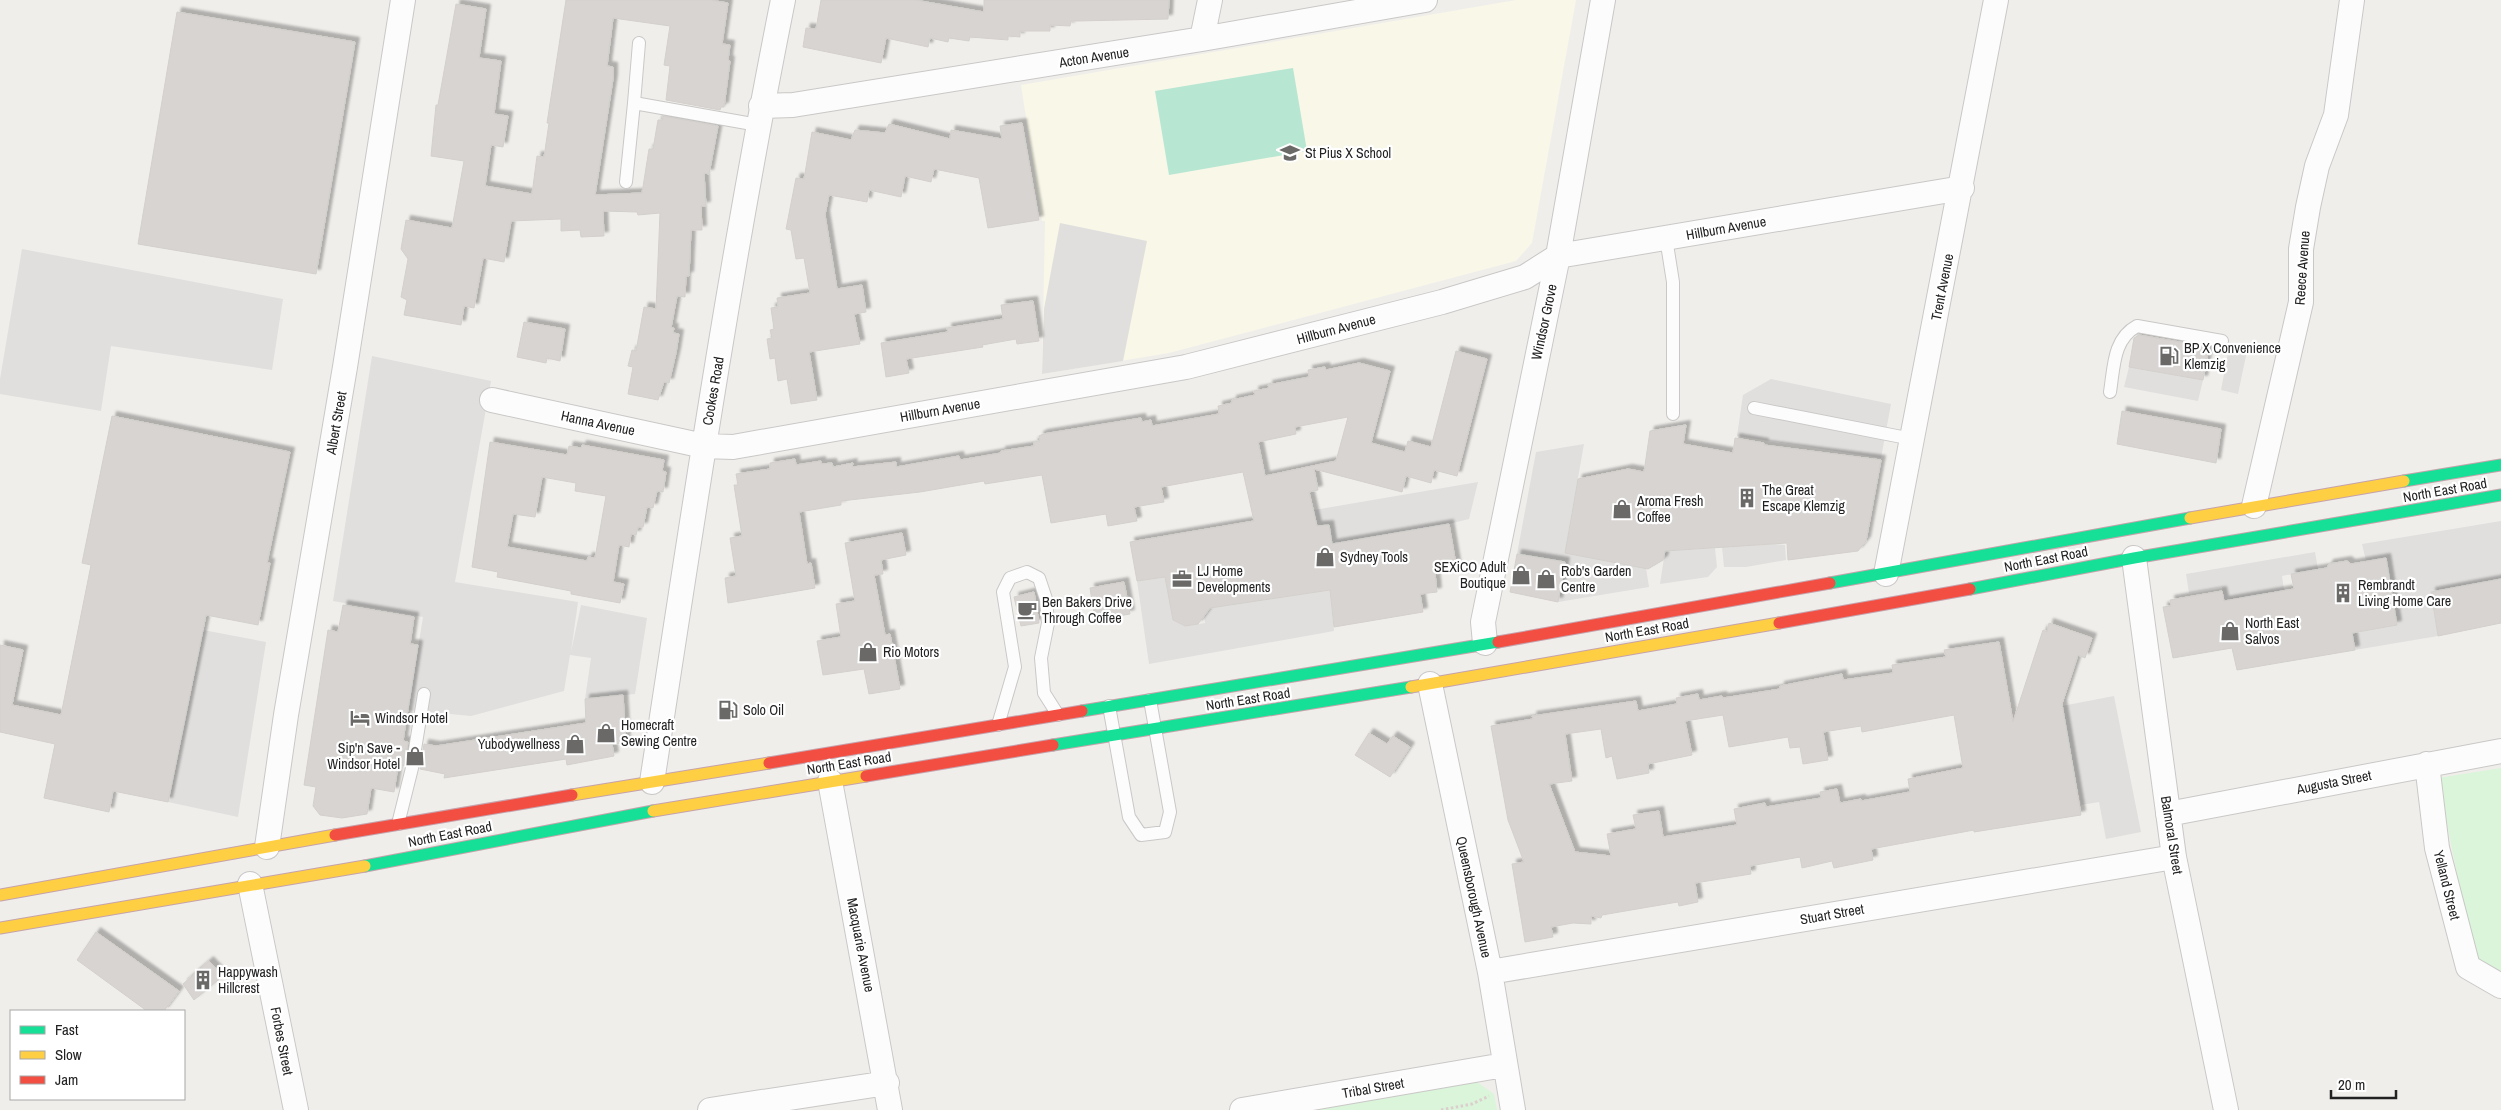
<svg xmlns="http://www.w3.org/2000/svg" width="2501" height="1110" font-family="'Archivo Narrow',sans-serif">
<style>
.education{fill:#f8f7e8}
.park{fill:#daf5da}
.pitch{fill:#b7e6d2}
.parking{fill:#e0dfde}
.building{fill:#d7d4d2;stroke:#d3d0cc;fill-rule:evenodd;filter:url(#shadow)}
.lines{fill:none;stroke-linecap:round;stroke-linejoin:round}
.lane-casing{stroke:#c9c8c7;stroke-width:14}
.street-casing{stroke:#c9c8c7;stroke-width:26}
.fast-casing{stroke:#c5a2ac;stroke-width:13}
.slow-casing{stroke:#c5a2ac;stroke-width:13}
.jam-casing{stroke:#c5a2ac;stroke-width:13}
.path{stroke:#dccecd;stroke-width:3;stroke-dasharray:2.5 2.5;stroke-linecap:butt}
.lane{stroke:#fdfcfc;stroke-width:12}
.street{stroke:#fdfcfc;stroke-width:24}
.fast{stroke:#16e098;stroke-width:11}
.slow{stroke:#ffcf43;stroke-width:11}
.jam{stroke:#f24e42;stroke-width:11}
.labels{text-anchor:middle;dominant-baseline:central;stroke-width:4.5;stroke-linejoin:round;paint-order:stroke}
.street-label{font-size:14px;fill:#222;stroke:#fff}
.poi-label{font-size:14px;fill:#222;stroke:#fff;text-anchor:start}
</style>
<defs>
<filter id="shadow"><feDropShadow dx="4.5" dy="-4.5" stdDeviation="1" flood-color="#0004"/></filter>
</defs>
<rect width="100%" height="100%" fill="#f0eeeb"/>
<!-- education -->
<path class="education" d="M 1516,0 L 1576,0 L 1532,243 L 1516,261 L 1169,353 L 1042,374 L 1045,221 L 1042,221 L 1021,85 Z"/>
<!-- park -->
<path class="park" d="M 2501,768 L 2501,974 L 2474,959 L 2438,778 Z
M 1477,1082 L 1494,1094 L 1497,1110 L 1314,1110 Z"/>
<!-- pitch -->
<path class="pitch" d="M 1293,68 L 1307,151 L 1169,175 L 1155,91 Z"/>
<!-- parking -->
<path class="parking" d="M 1060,223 L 1147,241 L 1123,361 L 1042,374 L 1044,309 Z
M 22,249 L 283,299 L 272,370 L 111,346 L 101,411 L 0,394 L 0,379 Z
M 2229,348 L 2247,351 L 2238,394 L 2221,390 Z
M 372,356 L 491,381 L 455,582 L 578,602 L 571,652 L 581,605 L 647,618 L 635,694 L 585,699 L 591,658 L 570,655 L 564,691 L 471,716 L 408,710 L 423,617 L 333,601 Z
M 2129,367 L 2203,380 L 2198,401 L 2124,387 Z
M 1771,379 L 1891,404 L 1881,458 L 1737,436 L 1743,395 Z
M 1584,444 L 1567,540 L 1646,568 L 1649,587 L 1558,602 L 1565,562 L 1517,554 L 1536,452 Z
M 1478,482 L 1469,519 L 1449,524 L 1332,544 L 1329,525 L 1317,526 L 1314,510 Z
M 2501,521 L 2501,579 L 2431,592 L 2438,636 L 2355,650 L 2352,633 L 2397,625 L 2386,558 L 2366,561 L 2362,544 Z
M 1774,544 L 1785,545 L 1786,560 L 1746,567 L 1724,567 L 1722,547 Z
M 1715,548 L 1717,567 L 1708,577 L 1660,584 L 1665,551 Z
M 2315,552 L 2318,569 L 2282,576 L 2284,590 L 2224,601 L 2222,587 L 2189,593 L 2186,574 Z
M 1165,577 L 1173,620 L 1185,626 L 1205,623 L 1203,609 L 1330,590 L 1334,631 L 1149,664 L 1137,581 Z
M 203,630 L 266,642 L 238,817 L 168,802 Z
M 2114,696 L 2141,832 L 2106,839 L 2099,802 L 2081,805 L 2062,706 Z"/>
<!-- building -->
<path class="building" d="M 566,0 L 710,0 L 728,3 L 722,44 L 730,45 L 728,60 L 730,61 L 724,107 L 721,107 L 720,110 L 666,100 L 670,66 L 664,65 L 670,26 L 613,18 L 607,66 L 613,67 L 613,79 L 595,195 L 642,193 L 649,149 L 653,149 L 658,120 L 663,120 L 663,116 L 718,126 L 709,174 L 704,173 L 706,206 L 701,206 L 702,230 L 691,230 L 689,276 L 686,276 L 685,297 L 677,296 L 671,328 L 674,328 L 673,333 L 679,334 L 676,353 L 669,383 L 664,382 L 658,400 L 628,394 L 633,367 L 628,366 L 632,350 L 636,351 L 644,307 L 656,309 L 660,213 L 638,215 L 637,212 L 603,211 L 604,236 L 581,237 L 580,230 L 561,231 L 561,219 L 511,221 L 504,262 L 483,258 L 474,308 L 464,306 L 461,325 L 404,315 L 407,300 L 401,297 L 408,259 L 401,249 L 406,220 L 452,228 L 464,161 L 431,156 L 436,105 L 438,105 L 456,4 L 486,9 L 479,58 L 501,61 L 494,114 L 508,116 L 503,147 L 491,145 L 485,186 L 532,194 L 537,156 L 544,157 L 549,123 L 547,123 Z
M 821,0 L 915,0 L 984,12 L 984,0 L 1169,0 L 1168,19 L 1078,21 L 1071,21 L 1070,26 L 1050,25 L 1050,31 L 1020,31 L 1020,37 L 1008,36 L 1008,40 L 970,37 L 969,41 L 949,38 L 948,42 L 930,38 L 928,47 L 886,38 L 881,63 L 803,47 L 806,28 L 816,29 Z
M 177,12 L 355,42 L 316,274 L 138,244 Z
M 1022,123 L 1039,220 L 988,228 L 979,178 L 934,169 L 931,182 L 905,176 L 901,197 L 869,190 L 867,202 L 829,195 L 825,215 L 837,289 L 862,285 L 866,312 L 854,314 L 860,344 L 809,352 L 817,400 L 791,404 L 787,379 L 778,381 L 775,358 L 770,359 L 767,339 L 772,338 L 770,330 L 774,329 L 771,308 L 778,307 L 777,298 L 810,293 L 804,258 L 796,259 L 791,230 L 786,229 L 796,178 L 804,179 L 812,132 L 851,140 L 855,130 L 885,133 L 889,124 L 950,139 L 951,130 L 1002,139 L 1000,126 Z
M 1033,301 L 1039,341 L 1017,344 L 1016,339 L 982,345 L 983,347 L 906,359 L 909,373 L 886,377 L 881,343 L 948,332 L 947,328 L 1003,319 L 1001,305 Z
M 524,322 L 565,329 L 560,361 L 547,358 L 546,363 L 517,357 Z
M 2139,335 L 2209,347 L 2203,380 L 2129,367 L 2134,338 Z
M 1456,351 L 1487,359 L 1457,476 L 1434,470 L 1431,483 L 1406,476 L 1402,492 L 1314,469 L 1318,490 L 1309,492 L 1317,526 L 1329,525 L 1332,544 L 1449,524 L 1457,570 L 1435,573 L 1437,592 L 1420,594 L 1423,612 L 1334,627 L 1330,590 L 1210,608 L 1198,624 L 1185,626 L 1173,620 L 1165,577 L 1137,581 L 1130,542 L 1254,521 L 1243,472 L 1161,487 L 1164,502 L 1134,507 L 1137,521 L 1108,526 L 1106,514 L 1051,523 L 1042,475 L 985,484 L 984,481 L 920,492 L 841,501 L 841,505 L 799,512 L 807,564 L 811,563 L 815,588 L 728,603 L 725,578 L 736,576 L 730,538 L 742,536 L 734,485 L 738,485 L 736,474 L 770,469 L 770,463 L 795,459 L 796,465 L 821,461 L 821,464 L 832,463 L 833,467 L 853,463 L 852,467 L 896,462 L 896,467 L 959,456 L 960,460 L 1001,453 L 1001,451 L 1034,446 L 1034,442 L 1040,441 L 1039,436 L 1043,434 L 1141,418 L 1142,422 L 1151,420 L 1152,426 L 1219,414 L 1218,406 L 1232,403 L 1232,400 L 1255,395 L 1254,391 L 1269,388 L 1268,385 L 1309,377 L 1308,370 L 1325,367 L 1326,370 L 1359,363 L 1390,371 L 1371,443 L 1405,452 L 1408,441 L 1431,447 ZM 1348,417 L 1336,461 L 1265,476 L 1258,442 L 1296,434 L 1295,427 Z
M 2122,411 L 2221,429 L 2216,463 L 2117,444 Z
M 112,416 L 290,452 L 267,563 L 270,563 L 258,625 L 206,615 L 168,802 L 113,791 L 109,812 L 44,798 L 55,744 L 0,732 L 0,645 L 23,650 L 12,705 L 61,715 L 91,565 L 82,563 Z
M 1686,425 L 1683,444 L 1733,453 L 1735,438 L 1764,443 L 1764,445 L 1881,460 L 1866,541 L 1858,551 L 1788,560 L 1787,543 L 1665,551 L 1663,560 L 1648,569 L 1565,553 L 1578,479 L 1628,469 L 1644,472 L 1650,431 Z
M 490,442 L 567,455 L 569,446 L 581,448 L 582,445 L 664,460 L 662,471 L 666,472 L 663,492 L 657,491 L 653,508 L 647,507 L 643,527 L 638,527 L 636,535 L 631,534 L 629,547 L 619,545 L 613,582 L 624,584 L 620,603 L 571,594 L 571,591 L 497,577 L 498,572 L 472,567 ZM 542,477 L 576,483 L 575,491 L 606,496 L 595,558 L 588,557 L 587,561 L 507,547 L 513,514 L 535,517 Z
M 902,533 L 906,555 L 881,560 L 883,574 L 874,575 L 885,635 L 890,634 L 900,689 L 869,694 L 864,669 L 823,675 L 817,641 L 841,637 L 836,604 L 855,601 L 845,543 Z
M 1517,554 L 1565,562 L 1558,602 L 1510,592 Z
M 2386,558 L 2397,625 L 2352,633 L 2355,650 L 2237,670 L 2232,648 L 2173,658 L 2163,607 L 2171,606 L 2170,600 L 2222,591 L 2224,601 L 2294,589 L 2291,574 L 2327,568 L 2329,564 L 2347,561 L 2351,564 Z
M 2501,579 L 2501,623 L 2438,636 L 2431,592 Z
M 1124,582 L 1130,614 L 1095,620 L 1090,588 Z
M 1034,592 L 1039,623 L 1021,626 L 1014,597 Z
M 343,605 L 414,617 L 410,644 L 418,645 L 403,741 L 408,742 L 404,766 L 398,766 L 394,792 L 371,788 L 367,814 L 342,818 L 320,815 L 313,806 L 316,787 L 304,785 L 328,630 L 338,632 Z
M 2049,623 L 2092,638 L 2085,658 L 2078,655 L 2062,704 L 2081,815 L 1974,832 L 1974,830 L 1871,849 L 1873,860 L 1834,868 L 1832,861 L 1802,868 L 1800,857 L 1750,866 L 1751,874 L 1695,883 L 1698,902 L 1679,906 L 1678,902 L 1602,915 L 1601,918 L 1591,916 L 1591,924 L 1573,923 L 1551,927 L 1553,937 L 1525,942 L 1512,864 L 1524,862 L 1508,820 L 1491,726 L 1533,719 L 1532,716 L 1636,701 L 1638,711 L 1677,704 L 1676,698 L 1698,694 L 1699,700 L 1722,696 L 1723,698 L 1780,689 L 1780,686 L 1842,674 L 1843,680 L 1893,673 L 1892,665 L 1946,657 L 1944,650 L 1999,642 L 2013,722 L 2043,630 L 2047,632 ZM 1723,715 L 1729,747 L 1788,737 L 1790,748 L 1800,747 L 1803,764 L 1828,760 L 1823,732 L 1861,726 L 1862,732 L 1954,715 L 1963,768 L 1908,779 L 1910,792 L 1861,801 L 1861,799 L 1840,803 L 1837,789 L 1820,792 L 1821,798 L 1766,807 L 1765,803 L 1734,809 L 1737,825 L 1663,837 L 1659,811 L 1633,815 L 1636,829 L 1607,834 L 1611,856 L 1575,852 L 1549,784 L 1572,781 L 1565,734 L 1601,729 L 1606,758 L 1612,756 L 1617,779 L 1649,773 L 1648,764 L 1692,755 L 1685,721 Z
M 623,695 L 626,743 L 612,744 L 614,756 L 567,765 L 566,759 L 444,778 L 445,774 L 420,769 L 424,744 L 436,746 L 586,723 L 585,699 Z
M 1369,733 L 1387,744 L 1393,736 L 1410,747 L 1390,777 L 1355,755 Z
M 96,932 L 179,991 L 164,1011 L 147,1011 L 77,960 Z
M 209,961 L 223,976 L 194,1000 L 183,984 Z"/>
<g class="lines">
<defs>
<path id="lane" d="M 639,43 L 634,103 L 758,125
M 626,182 L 634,103
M 1666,238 L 1673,282 L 1673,414
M 2110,392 C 2114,367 2113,339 2137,326 L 2222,341
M 1754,408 L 1912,439
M 1109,706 L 1129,817 L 1141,835 L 1165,832 L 1170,812 L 1150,700
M 998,725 L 1015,667 L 1003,592 L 1010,578 L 1027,572 L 1039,578 L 1046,599 L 1048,623 L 1041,658 L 1044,693 L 1058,715
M 398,824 L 412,768 L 424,694"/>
<path id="street" d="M 1202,39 L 1210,0
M 761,106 L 793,105 L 1202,39 L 1425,0
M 492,400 L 704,446 L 733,447 L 1186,367 L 1442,302 L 1525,277 L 1558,256 L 1962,188
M 2254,506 L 2301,302 L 2301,249 L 2308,207 L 2317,166 L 2336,115 L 2352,0
M 2134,558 L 2174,857 L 2226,1110
M 1886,574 L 1996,0
M 1485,643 L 1483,622 L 1558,256 L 1603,0
M 1430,684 L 1490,972 L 1513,1110
M 2427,764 L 2437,848 L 2468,967 L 2501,986
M 830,781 L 890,1110
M 652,782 C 692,521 731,259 783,0
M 2168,814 L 2501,751
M 267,847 L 286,715 L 345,367 L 403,0
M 250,884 L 296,1110
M 1490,972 L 2174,857
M 710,1110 L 887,1083
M 1242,1110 L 1504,1065"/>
<path id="fast" d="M 2404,481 L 2501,465
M 1830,583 L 2190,518
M 1970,589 L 2134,558 L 2501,495
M 1082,711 L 1498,642
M 1053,745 L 1411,687
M 365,866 L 653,811"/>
<path id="slow" d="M 2190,518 L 2404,481
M 1411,687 L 1779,623
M 572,795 L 769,763
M 653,811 L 866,776
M 0,895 L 335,835
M 0,928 L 365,866"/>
<path id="jam" d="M 1779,623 L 1970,589
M 1498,642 L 1830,583
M 769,763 L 1082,711
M 866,776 L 1053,745
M 335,835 L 572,795"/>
</defs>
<!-- lane casing -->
<use href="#lane" class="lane-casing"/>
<!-- street casing -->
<use href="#street" class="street-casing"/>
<!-- fast casing -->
<use href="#fast" class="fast-casing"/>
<!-- slow casing -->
<use href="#slow" class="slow-casing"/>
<!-- jam casing -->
<use href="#jam" class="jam-casing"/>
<!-- path -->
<path class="path" d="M 1441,1110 L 1472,1104 L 1489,1096"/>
<!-- lane -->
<use href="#lane" class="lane"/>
<!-- street -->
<use href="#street" class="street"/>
<!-- fast -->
<use href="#fast" class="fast"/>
<!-- slow -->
<use href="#slow" class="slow"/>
<!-- jam -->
<use href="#jam" class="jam"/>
</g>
<!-- icons -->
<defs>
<symbol id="school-bare" viewBox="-9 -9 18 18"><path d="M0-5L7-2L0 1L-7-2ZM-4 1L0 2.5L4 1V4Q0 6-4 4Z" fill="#6a6968" stroke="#fff" stroke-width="2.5" paint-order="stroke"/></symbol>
<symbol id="fuel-bare" viewBox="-9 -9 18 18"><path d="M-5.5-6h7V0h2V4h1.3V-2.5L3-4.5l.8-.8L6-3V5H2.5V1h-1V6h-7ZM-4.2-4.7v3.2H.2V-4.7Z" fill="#6a6968" stroke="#fff" stroke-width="2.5" paint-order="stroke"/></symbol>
<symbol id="building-bare" viewBox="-9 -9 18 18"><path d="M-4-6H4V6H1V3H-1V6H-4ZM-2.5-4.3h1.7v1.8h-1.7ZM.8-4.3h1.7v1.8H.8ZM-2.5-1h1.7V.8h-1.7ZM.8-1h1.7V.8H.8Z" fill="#6a6968" stroke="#fff" stroke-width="2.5" paint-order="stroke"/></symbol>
<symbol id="shop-bare" viewBox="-9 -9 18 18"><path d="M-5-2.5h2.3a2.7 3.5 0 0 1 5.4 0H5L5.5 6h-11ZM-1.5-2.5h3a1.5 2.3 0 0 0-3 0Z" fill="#6a6968" stroke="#fff" stroke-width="2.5" paint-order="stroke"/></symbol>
<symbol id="office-bare" viewBox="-9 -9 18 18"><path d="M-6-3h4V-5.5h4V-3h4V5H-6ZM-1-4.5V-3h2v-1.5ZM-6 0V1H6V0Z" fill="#6a6968" stroke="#fff" stroke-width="2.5" paint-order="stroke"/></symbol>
<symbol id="cafe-bare" viewBox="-9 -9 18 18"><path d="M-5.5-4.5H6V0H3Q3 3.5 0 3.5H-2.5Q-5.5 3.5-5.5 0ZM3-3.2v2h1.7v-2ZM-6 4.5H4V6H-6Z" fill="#6a6968" stroke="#fff" stroke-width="2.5" paint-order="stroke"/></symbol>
<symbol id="hotel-bare" viewBox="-9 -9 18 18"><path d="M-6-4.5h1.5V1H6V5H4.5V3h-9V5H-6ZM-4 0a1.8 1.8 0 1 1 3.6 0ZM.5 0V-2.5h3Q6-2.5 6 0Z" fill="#6a6968" stroke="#fff" stroke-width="2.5" paint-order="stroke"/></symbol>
</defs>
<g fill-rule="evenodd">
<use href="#school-bare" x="1276" y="139" width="28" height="28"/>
<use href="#fuel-bare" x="2155" y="342" width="28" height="28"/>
<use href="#building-bare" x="1733" y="484" width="28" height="28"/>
<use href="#shop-bare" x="1608" y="495" width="28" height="28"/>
<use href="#shop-bare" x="1311" y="543" width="28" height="28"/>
<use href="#shop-bare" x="1507" y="561" width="28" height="28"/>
<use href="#office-bare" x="1168" y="565" width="28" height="28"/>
<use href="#shop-bare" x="1532" y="565" width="28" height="28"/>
<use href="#building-bare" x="2329" y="579" width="28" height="28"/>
<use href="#cafe-bare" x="1013" y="596" width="28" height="28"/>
<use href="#shop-bare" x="2216" y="617" width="28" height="28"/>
<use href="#shop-bare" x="854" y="638" width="28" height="28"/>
<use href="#fuel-bare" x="714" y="696" width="28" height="28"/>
<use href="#hotel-bare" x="346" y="704" width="28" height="28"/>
<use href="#shop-bare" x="592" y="719" width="28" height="28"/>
<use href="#shop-bare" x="561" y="730" width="28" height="28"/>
<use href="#shop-bare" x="401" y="742" width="28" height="28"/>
<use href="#building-bare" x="189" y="966" width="28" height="28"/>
</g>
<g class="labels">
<!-- street labels -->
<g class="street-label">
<text transform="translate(1094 57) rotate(-9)">Acton Avenue</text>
<text transform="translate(1726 228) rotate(-10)">Hillburn Avenue</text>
<text transform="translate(2302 268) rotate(-86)">Reece Avenue</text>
<text transform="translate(1942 287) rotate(-79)">Trent Avenue</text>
<text transform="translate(1544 322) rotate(-78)">Windsor Grove</text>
<text transform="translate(1336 329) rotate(-15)">Hillburn Avenue</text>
<text transform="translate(713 391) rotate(-80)">Cookes Road</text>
<text transform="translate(940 410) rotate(-10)">Hillburn Avenue</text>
<text transform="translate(336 423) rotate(-80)">Albert Street</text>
<text transform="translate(598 423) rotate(12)">Hanna Avenue</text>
<text transform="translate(2445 490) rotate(-10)">North East Road</text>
<text transform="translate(2046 559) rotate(-11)">North East Road</text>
<text transform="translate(1647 630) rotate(-10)">North East Road</text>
<text transform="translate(1248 699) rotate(-9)">North East Road</text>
<text transform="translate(849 763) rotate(-9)">North East Road</text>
<text transform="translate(2334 782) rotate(-11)">Augusta Street</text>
<text transform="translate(450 834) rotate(-11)">North East Road</text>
<text transform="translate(2172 835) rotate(81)">Balmoral Street</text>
<text transform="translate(2447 885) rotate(76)">Yelland Street</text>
<text transform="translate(1474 897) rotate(78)">Queensborough Avenue</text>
<text transform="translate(1832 914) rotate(-10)">Stuart Street</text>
<text transform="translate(861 945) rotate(79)">Macquarie Avenue</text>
<text transform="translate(282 1041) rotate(79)">Forbes Street</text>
<text transform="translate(1373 1088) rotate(-10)">Tribal Street</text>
</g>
<!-- poi labels -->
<g class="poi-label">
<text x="1305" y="153">St Pius X School</text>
<text x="2184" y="348">BP X Convenience<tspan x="2184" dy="16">Klemzig</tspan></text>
<text x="1762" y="490">The Great<tspan x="1762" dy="16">Escape Klemzig</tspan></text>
<text x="1637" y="501">Aroma Fresh<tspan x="1637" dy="16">Coffee</tspan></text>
<text x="1340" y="557">Sydney Tools</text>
<text x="1506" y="567" text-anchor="end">SEXiCO Adult<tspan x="1506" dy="16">Boutique</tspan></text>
<text x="1197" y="571">LJ Home<tspan x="1197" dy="16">Developments</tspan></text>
<text x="1561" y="571">Rob's Garden<tspan x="1561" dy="16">Centre</tspan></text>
<text x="2358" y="585">Rembrandt<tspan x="2358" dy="16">Living Home Care</tspan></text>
<text x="1042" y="602">Ben Bakers Drive<tspan x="1042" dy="16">Through Coffee</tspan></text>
<text x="2245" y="623">North East<tspan x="2245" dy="16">Salvos</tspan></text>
<text x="883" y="652">Rio Motors</text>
<text x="743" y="710">Solo Oil</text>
<text x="375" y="718">Windsor Hotel</text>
<text x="621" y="725">Homecraft<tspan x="621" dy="16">Sewing Centre</tspan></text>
<text x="560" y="744" text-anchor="end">Yubodywellness</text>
<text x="400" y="748" text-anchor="end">Sip'n Save -<tspan x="400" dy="16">Windsor Hotel</tspan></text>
<text x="218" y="972">Happywash<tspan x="218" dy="16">Hillcrest</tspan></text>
</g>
</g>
<!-- legend -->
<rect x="10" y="1010" width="175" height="90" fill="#ffffff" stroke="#a7a7a7"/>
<rect x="20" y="1026" width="25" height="8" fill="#16e098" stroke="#a7a7a7"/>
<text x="55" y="1035" font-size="15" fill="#222222">Fast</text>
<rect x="20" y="1051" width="25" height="8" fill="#ffcf43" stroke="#a7a7a7"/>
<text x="55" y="1060" font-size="15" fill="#222222">Slow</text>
<rect x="20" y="1076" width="25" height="8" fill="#f24e42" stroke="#a7a7a7"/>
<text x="55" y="1085" font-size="15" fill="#222222">Jam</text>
<!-- scale -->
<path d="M2331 1090v8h65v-8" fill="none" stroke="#222222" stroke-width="2.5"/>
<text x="2338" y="1090" font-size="15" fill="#222222" stroke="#ffffff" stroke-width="4" paint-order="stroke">20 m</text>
</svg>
